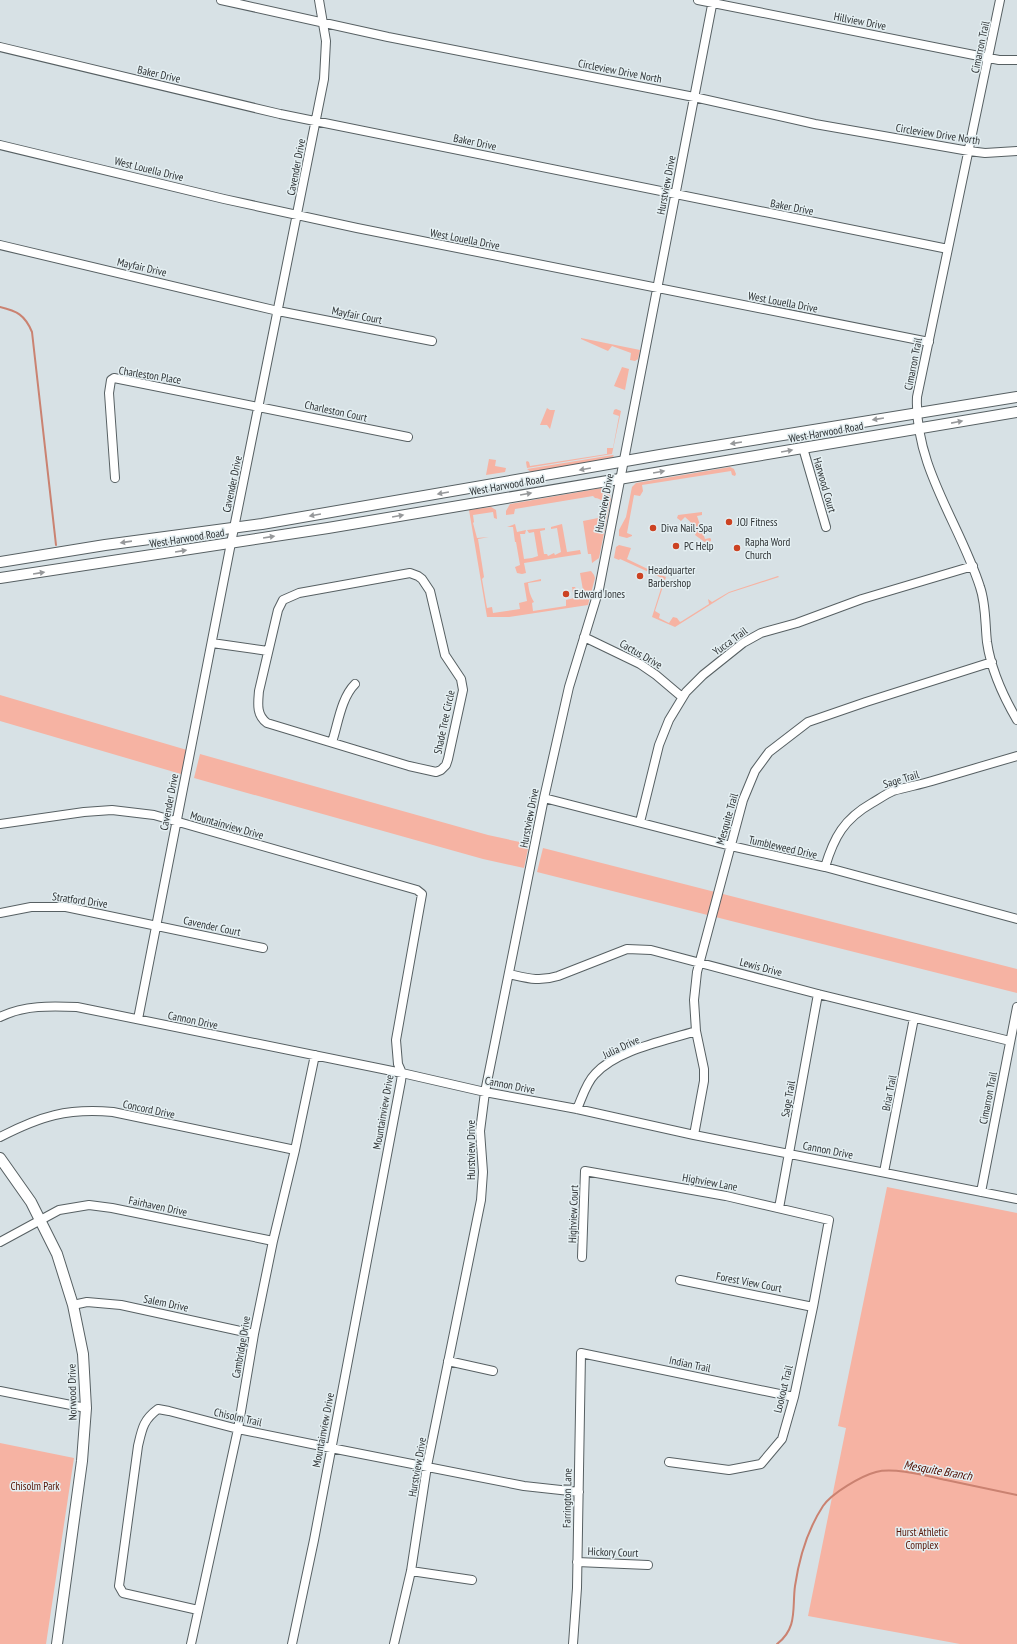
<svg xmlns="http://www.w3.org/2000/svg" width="1017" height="1644" font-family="'PT Sans Narrow',sans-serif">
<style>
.green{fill:#f6b3a3}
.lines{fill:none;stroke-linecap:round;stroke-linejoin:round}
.stream{stroke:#ca8271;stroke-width:2}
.minor-casing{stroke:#576063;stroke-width:10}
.major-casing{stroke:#576063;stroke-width:12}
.minor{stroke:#fff;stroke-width:8}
.major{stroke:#fff;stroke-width:10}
.oneway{fill:#96989a}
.poi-dot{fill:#cc4222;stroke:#e4eff2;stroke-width:1.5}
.labels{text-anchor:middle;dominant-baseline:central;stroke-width:3;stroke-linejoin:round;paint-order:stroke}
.street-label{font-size:11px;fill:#2e3234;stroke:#e4eff2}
.poi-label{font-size:11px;fill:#2e3234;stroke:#e4eff2;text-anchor:start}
.park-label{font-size:11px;fill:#541204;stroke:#e4eff2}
.water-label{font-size:12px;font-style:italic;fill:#4f0d01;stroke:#e4eff2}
</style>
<rect width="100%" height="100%" fill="#d7e1e5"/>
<!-- green -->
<path class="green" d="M 581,338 L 640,350 L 638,359 L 635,361 L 630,360 L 631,353 L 612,346 L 608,351 L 581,339 Z
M 622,367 L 629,369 L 625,390 L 614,386 Z
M 547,408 L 550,410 L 555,410 L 550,429 L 547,425 L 540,425 Z
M 616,409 L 621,411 L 612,454 L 527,468 L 526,462 L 527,461 L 529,462 L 530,466 L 607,454 L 607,448 L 613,448 L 619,416 L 613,414 L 614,410 Z
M 613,455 L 614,456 L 609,459 L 531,472 L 527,469 Z
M 489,459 L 496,460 L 495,466 L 506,468 L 505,472 L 486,475 Z
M 730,467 L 734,469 L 736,474 L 735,476 L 732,475 L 731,471 L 642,485 L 643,491 L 640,496 L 634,495 L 627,533 L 632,535 L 632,536 L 627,538 L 619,536 L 619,530 L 626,517 L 632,487 L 636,483 Z
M 602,488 L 608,490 L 611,498 L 599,558 L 592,563 L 591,554 L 588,554 L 583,521 L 598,518 L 598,515 C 608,510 606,499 595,498 L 593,496 L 515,509 L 514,514 L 506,515 L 506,511 L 510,504 Z
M 491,507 L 496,510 L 497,519 L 494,518 L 493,512 L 473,515 L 474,522 L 473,523 L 477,538 L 489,537 L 478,539 L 484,577 L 482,579 L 487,608 L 492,607 L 493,613 L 520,609 L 519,603 L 527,601 L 524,583 L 541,579 L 541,581 L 528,583 C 529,591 530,595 534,602 L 532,603 L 533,611 L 566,606 L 566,600 L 574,598 L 572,587 L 575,587 L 577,591 L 583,590 L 580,573 L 591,571 L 594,575 L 595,578 L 588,605 L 509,617 L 487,617 L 469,510 Z
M 702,512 L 702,515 L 697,516 L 705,539 L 710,538 L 711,539 L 711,541 L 706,543 L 695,535 L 698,529 L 685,517 L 681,521 L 677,518 L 678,515 Z
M 515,524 L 517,532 L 526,530 L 525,534 L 520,534 L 524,559 L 532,558 L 538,556 L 534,532 L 529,533 L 527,530 L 545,528 L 545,530 L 540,531 L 544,554 L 547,554 L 548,556 L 554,553 L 555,555 L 561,552 L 557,528 L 551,529 L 551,527 L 562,524 L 567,552 L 580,550 L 581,554 L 524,563 L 526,573 L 522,574 L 517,573 L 515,567 L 520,565 L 516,542 L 515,542 L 513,527 L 507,527 Z
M 619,545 L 631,548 L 627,559 L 656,573 L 660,570 L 659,574 L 666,577 L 655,611 L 660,614 L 659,618 L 669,623 L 673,617 L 677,618 L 680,622 L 682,621 L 709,604 L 708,599 L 712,602 L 729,592 L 778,576 L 779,577 L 729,593 L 675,627 L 652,617 L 664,579 L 620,559 L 619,560 L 614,558 L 616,547 Z
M 0,695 L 187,750 L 181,774 L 0,721 Z
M 200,754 L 488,835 L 529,844 L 524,868 L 483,859 L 194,778 Z
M 543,848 L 1017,969 L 1017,993 L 537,872 Z
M 887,1187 L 1017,1213 L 1017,1644 L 960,1644 L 808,1616 L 846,1428 L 838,1426 Z
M 0,1443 L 74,1458 L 46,1644 L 0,1644 Z"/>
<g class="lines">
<!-- stream -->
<path class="stream" d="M 0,307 C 17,311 25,315 32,332 L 56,545
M 777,1644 C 798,1628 792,1608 795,1586 C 799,1559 808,1529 823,1506 C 832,1493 861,1476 876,1472 C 894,1467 927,1476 946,1480 C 969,1485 993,1490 1017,1495"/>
<defs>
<path id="minor" d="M 221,0 L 388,37 L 694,97 L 815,124 L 969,151 L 985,153 L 1017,151
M 698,0 L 999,60 L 1017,60
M 1000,0 L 917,397 C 914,466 960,524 980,587 C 986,604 985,624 987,642 C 991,670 1003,696 1017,720
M 0,47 L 280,114 L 948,249
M 0,145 L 224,199 L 357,228 L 929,342
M 0,245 L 278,311 L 432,341
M 803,448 L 826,527
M 115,478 L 109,393 L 111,380 L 114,378 L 408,437
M 410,573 L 418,576 L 422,579 L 430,591 L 445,655 L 461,679 L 463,690 L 448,759 L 446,765 L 441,770 L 436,772 L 409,766 L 267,723 C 256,715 258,703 259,691 L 278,610 L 283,600 L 299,593 Z
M 584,637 L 640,664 L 656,675 L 682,697
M 212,643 L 268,651
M 332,742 C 338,724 341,698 355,684
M 544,798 L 731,846 L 825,867 L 1017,919
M 640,822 L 659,745 L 669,720 L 686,692 L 703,675 L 743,643 L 761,633 L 797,623 L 862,599 L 973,566
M 0,824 L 84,812 L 112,810 L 154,815 L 417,890 L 422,894 L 396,1040 L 398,1064 L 402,1073 L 401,1081 L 314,1540 L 292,1644
M 825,867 C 834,837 844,819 872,803 C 879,799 886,794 893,791 C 906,787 919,785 932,781 C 960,773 989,764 1017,756
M 0,913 L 31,907 L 66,907 L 263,948
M 509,974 C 527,978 539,982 558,976 L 627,949 L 651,950 L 818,994 L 1010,1041
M 0,1017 C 24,1005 51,1006 77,1007 L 402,1073 L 485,1092 L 577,1109 L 694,1135 L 1017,1199
M 138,1019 L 231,543 L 324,79 L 326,41 L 319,0
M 577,1109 C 582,1098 586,1083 595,1074 C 618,1049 665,1041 696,1031
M 694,1135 L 704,1081 L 704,1069 L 696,1031 L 694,1000 L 697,972 L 743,800 L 755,771 L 769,752 L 808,722 L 866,702 L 992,662
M 0,1137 C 41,1116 67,1108 113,1112 L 295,1150
M 884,1172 L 914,1018
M 981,1192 L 1017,1007
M 779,1208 L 818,994
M 0,1242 L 59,1210 L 89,1205 L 112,1208 L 273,1241
M 582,1257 L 585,1171 L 726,1196 L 829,1220 L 813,1307 L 794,1397 L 782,1439 L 761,1464 L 729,1470 L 669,1462
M 680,1280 L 813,1307
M 73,1305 L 87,1302 L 121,1305 L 254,1334
M 448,1361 L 493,1371
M 0,1391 L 86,1408
M 577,1562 L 648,1565
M 411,1571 L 472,1580
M 198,1610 L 123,1593 L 119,1586 L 138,1446 C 142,1429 143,1420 158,1409 L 169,1411 L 238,1429 L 331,1448 L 524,1486 L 579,1492
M 191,1644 L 238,1429 L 254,1334 L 273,1241 L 295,1150 L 315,1055
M 394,1644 L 411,1571 L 427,1466 L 481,1200 L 483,1172 L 480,1131 L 485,1092 L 544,798 L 569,687 L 599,589 L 713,0
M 573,1644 L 577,1588 L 581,1353 L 794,1397"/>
<path id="major" d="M 0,562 L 105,545 L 262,524 L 660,455 L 1017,397
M 0,578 L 328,528 L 1017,412
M 0,1158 L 31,1202 L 57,1254 L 73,1305 L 83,1354 L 86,1408 L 82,1461 L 57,1644"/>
</defs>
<!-- minor casing -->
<use href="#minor" class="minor-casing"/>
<!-- major casing -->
<use href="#major" class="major-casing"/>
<!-- minor -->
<use href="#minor" class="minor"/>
<!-- major -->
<use href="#major" class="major"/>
</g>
<!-- one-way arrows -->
<defs><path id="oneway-solid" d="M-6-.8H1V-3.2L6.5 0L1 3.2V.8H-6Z"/></defs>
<g class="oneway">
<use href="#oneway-solid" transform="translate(878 419) rotate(171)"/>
<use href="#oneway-solid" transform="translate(957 422) rotate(-11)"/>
<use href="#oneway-solid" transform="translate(736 443) rotate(171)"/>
<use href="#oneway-solid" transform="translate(787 451) rotate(-10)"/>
<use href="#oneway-solid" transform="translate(585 469) rotate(170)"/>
<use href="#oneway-solid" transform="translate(659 472) rotate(-10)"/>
<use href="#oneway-solid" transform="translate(443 493) rotate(170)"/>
<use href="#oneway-solid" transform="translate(526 494) rotate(-10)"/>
<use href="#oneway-solid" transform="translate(315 515) rotate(170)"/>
<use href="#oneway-solid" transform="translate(398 516) rotate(-10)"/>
<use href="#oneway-solid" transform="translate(269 537) rotate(-9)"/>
<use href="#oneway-solid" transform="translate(126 542) rotate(172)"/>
<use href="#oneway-solid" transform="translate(181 551) rotate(-9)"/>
<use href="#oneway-solid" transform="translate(39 573) rotate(-9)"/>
</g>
<!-- markers -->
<g class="poi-dot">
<circle cx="729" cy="522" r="4"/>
<circle cx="653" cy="528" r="4"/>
<circle cx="676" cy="546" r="4"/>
<circle cx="737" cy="548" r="4"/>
<circle cx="640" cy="576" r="4"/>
<circle cx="566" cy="594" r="4"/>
</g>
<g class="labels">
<!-- street labels -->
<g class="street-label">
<text transform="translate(860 21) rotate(11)">Hillview Drive</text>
<text transform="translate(980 47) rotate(-78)">Cimarron Trail</text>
<text transform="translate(620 71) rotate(11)">Circleview Drive North</text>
<text transform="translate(159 74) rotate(13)">Baker Drive</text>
<text transform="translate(938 134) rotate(9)">Circleview Drive North</text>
<text transform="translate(475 142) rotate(12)">Baker Drive</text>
<text transform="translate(296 167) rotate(-79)">Cavender Drive</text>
<text transform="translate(149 169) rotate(14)">West Louella Drive</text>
<text transform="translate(666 185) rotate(-79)">Hurstview Drive</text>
<text transform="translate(792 207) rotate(11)">Baker Drive</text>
<text transform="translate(465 239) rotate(11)">West Louella Drive</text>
<text transform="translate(142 267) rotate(13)">Mayfair Drive</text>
<text transform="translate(783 302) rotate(11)">West Louella Drive</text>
<text transform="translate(357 315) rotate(11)">Mayfair Court</text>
<text transform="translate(913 364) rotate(-79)">Cimarron Trail</text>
<text transform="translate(150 375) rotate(9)">Charleston Place</text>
<text transform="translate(336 411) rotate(12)">Charleston Court</text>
<text transform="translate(826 432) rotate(-10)">West Harwood Road</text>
<text transform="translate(232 484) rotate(-78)">Cavender Drive</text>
<text transform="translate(507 485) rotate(-10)">West Harwood Road</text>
<text transform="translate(825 485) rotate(74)">Harwood Court</text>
<text transform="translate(604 503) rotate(-79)">Hurstview Drive</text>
<text transform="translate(187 538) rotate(-9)">West Harwood Road</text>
<text transform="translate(730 641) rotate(-36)">Yucca Trail</text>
<text transform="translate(641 654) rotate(30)">Cactus Drive</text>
<text transform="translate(444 722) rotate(-78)">Shade Tree Circle</text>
<text transform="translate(901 779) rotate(-17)">Sage Trail</text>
<text transform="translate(169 802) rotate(-79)">Cavender Drive</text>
<text transform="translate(529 818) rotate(-79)">Hurstview Drive</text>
<text transform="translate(727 819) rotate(-74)">Mesquite Trail</text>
<text transform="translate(227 825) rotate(16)">Mountainview Drive</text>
<text transform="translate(783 847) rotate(13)">Tumbleweed Drive</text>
<text transform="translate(80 900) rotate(8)">Stratford Drive</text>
<text transform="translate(212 926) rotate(12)">Cavender Court</text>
<text transform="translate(761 967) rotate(15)">Lewis Drive</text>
<text transform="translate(193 1020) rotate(12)">Cannon Drive</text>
<text transform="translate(621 1047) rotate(-25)">Julia Drive</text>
<text transform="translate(510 1085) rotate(11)">Cannon Drive</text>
<text transform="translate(889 1093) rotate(-79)">Briar Trail</text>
<text transform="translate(988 1098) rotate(-79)">Cimarron Trail</text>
<text transform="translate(788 1099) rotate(-80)">Sage Trail</text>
<text transform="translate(149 1109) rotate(12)">Concord Drive</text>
<text transform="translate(383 1112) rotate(-80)">Mountainview Drive</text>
<text transform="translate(471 1150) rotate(-90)">Hurstview Drive</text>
<text transform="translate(828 1150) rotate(11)">Cannon Drive</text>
<text transform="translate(710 1182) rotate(10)">Highview Lane</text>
<text transform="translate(158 1206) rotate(12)">Fairhaven Drive</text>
<text transform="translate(573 1214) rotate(-88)">Highview Court</text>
<text transform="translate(749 1282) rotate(11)">Forest View Court</text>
<text transform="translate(166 1303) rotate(12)">Salem Drive</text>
<text transform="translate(241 1347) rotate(-80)">Cambridge Drive</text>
<text transform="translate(690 1364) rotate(12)">Indian Trail</text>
<text transform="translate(783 1389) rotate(-76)">Lookout Trail</text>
<text transform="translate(72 1392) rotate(-91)">Norwood Drive</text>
<text transform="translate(238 1417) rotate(13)">Chisolm Trail</text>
<text transform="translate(323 1430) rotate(-79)">Mountainview Drive</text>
<text transform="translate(417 1467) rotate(-80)">Hurstview Drive</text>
<text transform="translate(567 1498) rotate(-89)">Farrington Lane</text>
<text transform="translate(613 1552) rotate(2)">Hickory Court</text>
</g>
<!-- poi labels -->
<g class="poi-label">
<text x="737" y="522">JOJ Fitness</text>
<text x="661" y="528">Diva Nail-Spa</text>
<text x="745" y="542">Rapha Word<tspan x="745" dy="13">Church</tspan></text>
<text x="684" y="546">PC Help</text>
<text x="648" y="570">Headquarter<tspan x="648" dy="13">Barbershop</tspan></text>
<text x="574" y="594">Edward Jones</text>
</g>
<!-- park labels -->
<g class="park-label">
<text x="35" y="1486">Chisolm Park</text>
<text x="922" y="1532">Hurst Athletic<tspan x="922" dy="13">Complex</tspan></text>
</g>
<!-- water labels -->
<g class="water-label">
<text transform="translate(938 1470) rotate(10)">Mesquite Branch</text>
</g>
</g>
</svg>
